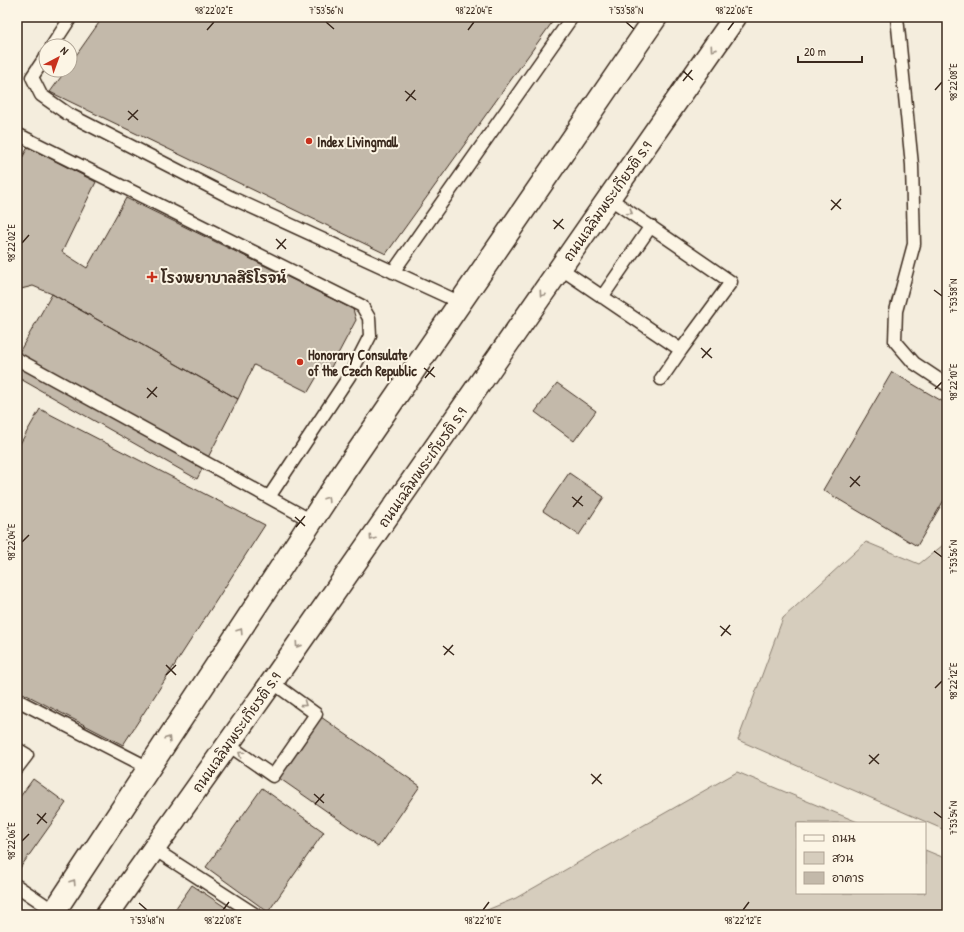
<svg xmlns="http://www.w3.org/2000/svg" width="964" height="932" font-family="'Patrick Hand','Playpen Sans Thai',sans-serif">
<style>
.green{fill:#d6cdbd;stroke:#887c6e}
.building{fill:#c3b9aa;stroke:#3b2a1e}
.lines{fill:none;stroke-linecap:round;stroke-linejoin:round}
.service-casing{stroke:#3b2a1e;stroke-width:15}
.secondary-casing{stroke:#3b2a1e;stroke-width:25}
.service{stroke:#fcf5e5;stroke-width:12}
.secondary{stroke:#fcf5e5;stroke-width:22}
.oneway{stroke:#9c9082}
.ticks{fill:none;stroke:#3b2a1e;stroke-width:1.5}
.poi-dot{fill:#c8321e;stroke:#fcf5e5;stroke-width:1.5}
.labels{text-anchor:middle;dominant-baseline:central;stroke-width:4;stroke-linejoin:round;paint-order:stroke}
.poi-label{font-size:14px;font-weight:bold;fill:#3b2a1e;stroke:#fcf5e5;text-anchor:start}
.street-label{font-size:14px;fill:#3b2a1e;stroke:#fcf5e5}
.neatline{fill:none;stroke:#3b2a1e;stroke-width:1.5}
.ticks-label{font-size:10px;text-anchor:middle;fill:#3b2a1e}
</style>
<rect width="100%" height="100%" fill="#f4eddd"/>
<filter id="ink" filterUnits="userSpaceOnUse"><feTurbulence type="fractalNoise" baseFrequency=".025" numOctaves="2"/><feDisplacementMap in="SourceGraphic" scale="8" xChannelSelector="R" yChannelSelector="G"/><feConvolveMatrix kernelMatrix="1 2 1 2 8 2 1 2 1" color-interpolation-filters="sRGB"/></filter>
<g filter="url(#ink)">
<!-- green -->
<path class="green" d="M 866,542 L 919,564 L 947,542 L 947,831 L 738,740 L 783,618 Z
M 737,772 L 860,823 L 797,823 L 797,893 L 925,893 L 925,850 L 947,859 L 947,915 L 475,915 L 516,898 Z"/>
<!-- building -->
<path class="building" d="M 103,17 L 556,17 L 386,254 L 50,92 L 66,70 L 70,70 L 70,64 Z
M 28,147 L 96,182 L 62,252 L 87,268 L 126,198 L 353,309 L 356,320 L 329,371 L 322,368 L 308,392 L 254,365 L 238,399 L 52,294 L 33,286 L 17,290 L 17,168 Z
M 52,294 L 238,399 L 197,479 L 17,377 L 17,356 Z
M 892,372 L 947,404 L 947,495 L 917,546 L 823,490 Z
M 557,383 L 596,411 L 574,441 L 535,412 Z
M 40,409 L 265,525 L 123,745 L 17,690 L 17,449 Z
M 569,473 L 604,497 L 579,535 L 543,511 Z
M 321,717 L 420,786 L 378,847 L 279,778 Z
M 33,779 L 66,803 L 20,868 L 17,866 L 17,801 Z
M 262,788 L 324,832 L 268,912 L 206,867 Z
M 192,885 L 237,915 L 171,915 Z"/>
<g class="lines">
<defs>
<path id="service" d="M 897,17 L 912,165 L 914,244 L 896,311 L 895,341 L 914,363 L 947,385
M 52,46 L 71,17
M 46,56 L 32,77 L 41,95 L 68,114 L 230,197 L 459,302
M 17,134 L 362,306 L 369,318 L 370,336 L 350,375 L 269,497
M 560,268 L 681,350 L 731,282 L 609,198
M 393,272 L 572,17
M 602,297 L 651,226
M 17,359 L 312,521
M 661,379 L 681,350
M 17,700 L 149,768
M 227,744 L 273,776 L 316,714 L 272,682
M 17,749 L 27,755 L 17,768
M 154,849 L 256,915
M 17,886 L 54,911"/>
<path id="secondary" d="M 52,915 L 344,472 L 656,17
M 107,915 L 272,682 L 735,17"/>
</defs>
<!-- service casing -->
<use href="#service" class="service-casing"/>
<!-- secondary casing -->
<use href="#secondary" class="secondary-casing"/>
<!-- service -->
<use href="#service" class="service"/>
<!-- secondary -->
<use href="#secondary" class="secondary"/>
</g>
<!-- one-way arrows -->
<defs><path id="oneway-chevron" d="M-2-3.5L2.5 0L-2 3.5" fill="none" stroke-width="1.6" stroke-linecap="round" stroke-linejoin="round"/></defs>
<g class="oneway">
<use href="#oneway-chevron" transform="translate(713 49) rotate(125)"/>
<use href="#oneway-chevron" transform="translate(630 212) rotate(34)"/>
<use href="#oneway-chevron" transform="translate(542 294) rotate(125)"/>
<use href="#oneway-chevron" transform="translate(327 499) rotate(-57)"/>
<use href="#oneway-chevron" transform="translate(372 538) rotate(125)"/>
<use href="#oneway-chevron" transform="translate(240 631) rotate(-57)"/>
<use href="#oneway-chevron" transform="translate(298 645) rotate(125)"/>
<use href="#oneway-chevron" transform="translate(304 704) rotate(36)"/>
<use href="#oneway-chevron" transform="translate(168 739) rotate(-57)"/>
<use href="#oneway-chevron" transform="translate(241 754) rotate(-145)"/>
<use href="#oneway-chevron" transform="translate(73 882) rotate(-57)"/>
</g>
</g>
<!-- ticks -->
<path class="ticks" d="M 326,22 L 334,29M 626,22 L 634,29M 207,30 L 214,22M 468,30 L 474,22M 728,30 L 734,22M 683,71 L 693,80M 683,81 L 692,70M 935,90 L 942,82M 405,91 L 416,100M 406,101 L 415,90M 128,111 L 138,120M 128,120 L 138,110M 831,200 L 841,209M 831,210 L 841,199M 553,220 L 564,229M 554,229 L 563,219M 276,239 L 286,249M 22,243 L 29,235M 277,249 L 286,239M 934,290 L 942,296M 701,348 L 712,358M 702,358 L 711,348M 424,368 L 435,377M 425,378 L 434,367M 147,388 L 157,397M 935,389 L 942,382M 147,398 L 157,387M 850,477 L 860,486M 850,487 L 860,476M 572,497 L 583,506M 573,507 L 582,496M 295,517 L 305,526M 296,527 L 305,516M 22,542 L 29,535M 934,551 L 942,557M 720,626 L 731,635M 721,636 L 730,625M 443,646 L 454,655M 444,655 L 453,645M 166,665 L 176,675M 166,675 L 176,665M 935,688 L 942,681M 869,755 L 879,764M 869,764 L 879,754M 591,774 L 602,784M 592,784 L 601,774M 314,794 L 324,803M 315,804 L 324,794M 934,812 L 942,818M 37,814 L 47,823M 37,824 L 46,813M 22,841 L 29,834M 139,903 L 147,910M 223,910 L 229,902M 483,910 L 489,902M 743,910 L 749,902"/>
<!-- markers -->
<g class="poi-dot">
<circle cx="309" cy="141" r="4"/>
<path d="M150 271h4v4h4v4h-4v4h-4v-4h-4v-4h4z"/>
<circle cx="300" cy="362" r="4"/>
</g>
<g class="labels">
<!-- poi labels -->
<g class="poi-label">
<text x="317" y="141">Index Livingmall</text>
<text x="161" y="277">โรงพยาบาลสิริโรจน์</text>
<text x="308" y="354">Honorary Consulate<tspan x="308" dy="16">of the Czech Republic</tspan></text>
</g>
<!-- street labels -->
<g class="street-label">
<text transform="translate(607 201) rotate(-55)">ถนนเฉลิมพระเกียรติ ร.9</text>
<text transform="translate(422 467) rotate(-55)">ถนนเฉลิมพระเกียรติ ร.9</text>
<text transform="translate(236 732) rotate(-55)">ถนนเฉลิมพระเกียรติ ร.9</text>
</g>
</g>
<!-- margin -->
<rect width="964" height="932" fill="none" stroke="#fcf5e5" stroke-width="44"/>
<!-- legend -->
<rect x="796" y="822" width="130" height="72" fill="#fcf5e5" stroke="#afa495"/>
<rect x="804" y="835" width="20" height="6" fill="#fcf5e5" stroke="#afa495"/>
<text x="832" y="842" font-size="12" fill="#3b2a1e">ถนน</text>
<rect x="804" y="852" width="20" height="12" fill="#d6cdbd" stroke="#afa495"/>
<text x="832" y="862" font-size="12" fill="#3b2a1e">สวน</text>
<rect x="804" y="872" width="20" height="12" fill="#c3b9aa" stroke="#afa495"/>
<text x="832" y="882" font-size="12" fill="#3b2a1e">อาคาร</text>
<!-- north arrow -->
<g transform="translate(58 58) rotate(41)"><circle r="19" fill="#fcf5e5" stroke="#afa495"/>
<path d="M0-3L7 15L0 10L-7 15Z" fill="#c8321e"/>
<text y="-6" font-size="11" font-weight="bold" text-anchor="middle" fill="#3b2a1e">N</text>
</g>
<!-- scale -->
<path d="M798 56v6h64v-6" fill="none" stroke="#3b2a1e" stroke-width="2"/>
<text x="804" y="56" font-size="12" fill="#3b2a1e" stroke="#fcf5e5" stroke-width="3" paint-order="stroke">20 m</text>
<rect x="22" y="22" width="920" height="888" class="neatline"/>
<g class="ticks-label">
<text x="214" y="14">98°22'02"E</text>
<text x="326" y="14">7°53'56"N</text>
<text x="474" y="14">98°22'04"E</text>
<text x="626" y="14">7°53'58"N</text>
<text x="734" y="14">98°22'06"E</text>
<text transform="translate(953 82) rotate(-90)" y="4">98°22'08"E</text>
<text transform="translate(11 243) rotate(-90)" y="4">98°22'02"E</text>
<text transform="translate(953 296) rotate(-90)" y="4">7°53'58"N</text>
<text transform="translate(953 382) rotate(-90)" y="4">98°22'10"E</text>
<text transform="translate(11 542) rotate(-90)" y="4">98°22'04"E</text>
<text transform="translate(953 557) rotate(-90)" y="4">7°53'56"N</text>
<text transform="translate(953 681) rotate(-90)" y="4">98°22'12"E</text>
<text transform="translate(953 818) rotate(-90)" y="4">7°53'54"N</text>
<text transform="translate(11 841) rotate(-90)" y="4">98°22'06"E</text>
<text x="147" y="924">7°53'48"N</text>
<text x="223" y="924">98°22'08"E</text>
<text x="483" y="924">98°22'10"E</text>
<text x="743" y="924">98°22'12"E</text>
</g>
</svg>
